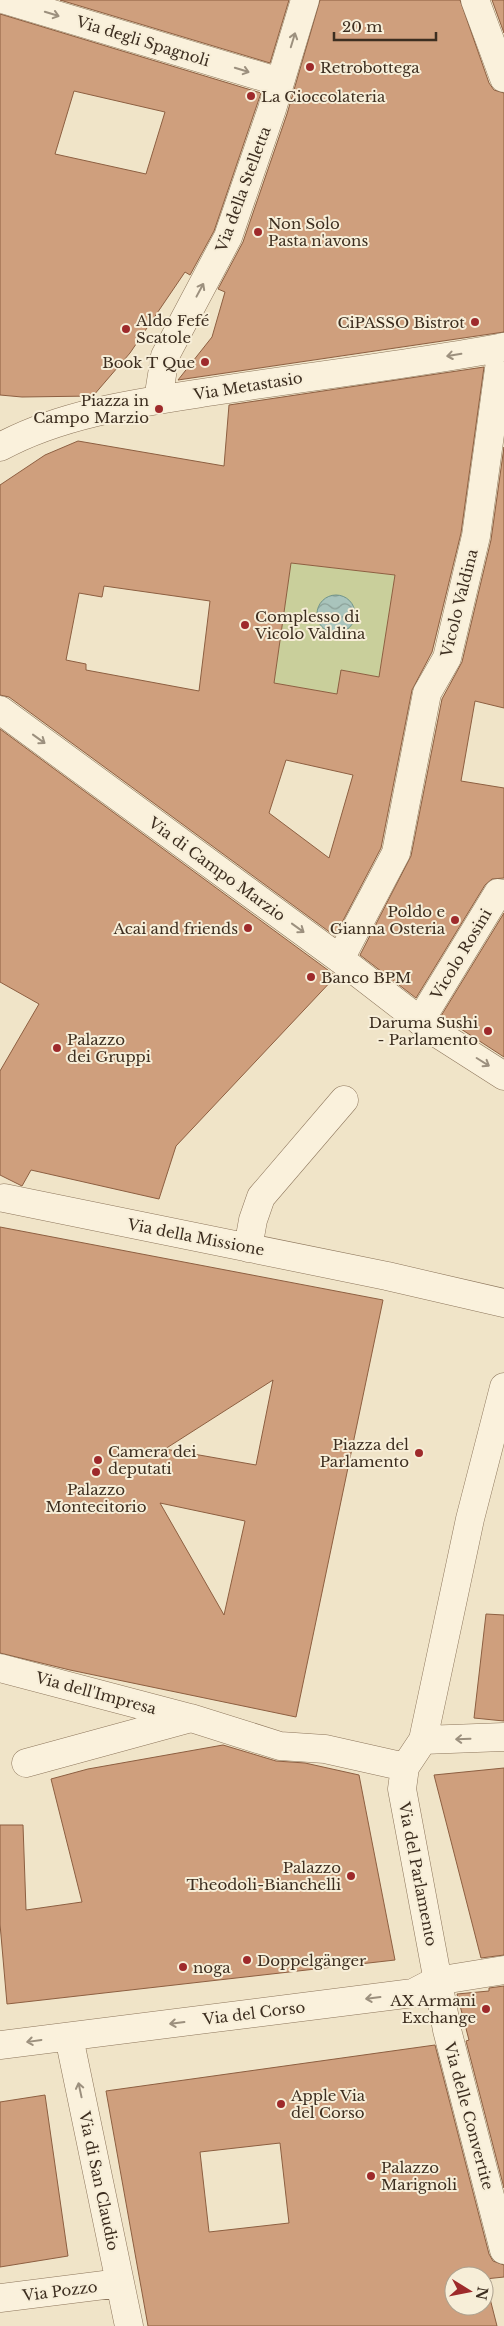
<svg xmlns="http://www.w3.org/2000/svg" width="504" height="2326" font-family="'Libre Baskerville',serif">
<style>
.garden{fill:#c9cf9b}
.water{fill:url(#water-waves);stroke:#6f938a}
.building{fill:#cf9f7d;stroke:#8d5f41;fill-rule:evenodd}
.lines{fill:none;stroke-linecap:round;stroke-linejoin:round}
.minor-casing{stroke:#8d765c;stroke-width:29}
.minor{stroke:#faf1dc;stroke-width:28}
.oneway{stroke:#9c907e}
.poi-dot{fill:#9e2a2b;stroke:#f7eed8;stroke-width:2}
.labels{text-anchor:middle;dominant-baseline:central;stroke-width:4;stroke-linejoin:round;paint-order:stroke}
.street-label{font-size:15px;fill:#3d2e20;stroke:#f7eed8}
.poi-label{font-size:15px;fill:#3d2e20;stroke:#f7eed8;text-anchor:start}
</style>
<defs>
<pattern id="water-waves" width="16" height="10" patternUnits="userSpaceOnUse" patternTransform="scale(1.25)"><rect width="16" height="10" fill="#a9c4bc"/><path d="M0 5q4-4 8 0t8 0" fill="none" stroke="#8ba098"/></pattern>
</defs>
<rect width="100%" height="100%" fill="#f0e4c8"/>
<!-- garden -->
<path class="garden" d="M 291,563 L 395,575 L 379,677 L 342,670 L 337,694 L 274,683 Z"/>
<!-- water -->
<path class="water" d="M317 614a19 19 0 1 1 38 0a19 19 0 1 1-38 0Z"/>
<!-- building -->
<path class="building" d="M 60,0 L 289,0 L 270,63 Z
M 320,0 L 460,0 L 489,83 L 494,90 L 504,93 L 504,332 L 178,380 L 212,337 L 225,292 L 218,289 L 243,242 L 287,114 Z
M 492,0 L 504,0 L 504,33 Z
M 0,14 L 261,93 L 214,231 L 190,275 L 185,272 L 130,353 L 93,396 L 22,397 L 0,395 ZM 74,91 L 165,112 L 146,174 L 55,154 Z
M 484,367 L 461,533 L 432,652 L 412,690 L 381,848 L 335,936 L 9,697 L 0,695 L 0,485 L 45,455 L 78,441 L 224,466 L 229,405 ZM 291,563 L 395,575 L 379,677 L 341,670 L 337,694 L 274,683 ZM 104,586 L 210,601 L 199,691 L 86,670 L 86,664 L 66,660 L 79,593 L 102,597 ZM 286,760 L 353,775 L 329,858 L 269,813 Z
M 504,447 L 504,708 L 475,701 L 461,781 L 504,788 L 504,878 L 492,879 L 485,885 L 416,998 L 360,955 L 411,856 L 442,699 L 462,662 L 491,540 Z
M 0,729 L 336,976 L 176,1146 L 159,1199 L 31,1170 L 22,1186 L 0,1175 L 0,1071 L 39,1004 L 0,982 Z
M 504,913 L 504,1057 L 441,1016 Z
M 0,1227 L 383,1300 L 296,1717 L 70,1670 L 0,1653 ZM 273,1380 L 256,1465 L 165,1449 ZM 160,1503 L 245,1521 L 224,1615 Z
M 486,1614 L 504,1615 L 504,1721 L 474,1718 Z
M 223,1745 L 276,1761 L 305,1763 L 359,1775 L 395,1960 L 7,2004 L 0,1924 L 0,1825 L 23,1825 L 26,1910 L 82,1902 L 51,1779 L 88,1769 Z
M 504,1768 L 504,1955 L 481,1958 L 434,1775 Z
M 504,1986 L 504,2188 L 466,2041 L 469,2040 L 457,1994 L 489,1991 L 489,1988 Z
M 435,2045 L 489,2254 L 493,2261 L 504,2265 L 504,2277 L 485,2279 L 497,2326 L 148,2326 L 106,2091 ZM 280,2143 L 289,2223 L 209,2232 L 200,2152 ZM 454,2276 L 484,2276 L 484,2306 L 454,2306 Z
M 45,2095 L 68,2256 L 0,2267 L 0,2102 Z"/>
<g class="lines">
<defs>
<path id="minor" d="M 6,0 L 280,82
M 475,0 L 504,78
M 158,400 L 165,356 L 228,237 L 272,109 L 305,0
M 0,447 C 64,412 144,402 215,391 C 311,376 409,365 504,347
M 0,710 L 340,959 L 432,1030 L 504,1076
M 340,959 L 396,853 L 427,693 L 447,658 L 476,536 L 502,347
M 420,1021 L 498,893 L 504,894
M 4,1198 L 387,1276 L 504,1303
M 248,1248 L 253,1220 L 261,1197 L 344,1100
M 504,1387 L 470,1519 L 423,1740 L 405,1767 L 402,1789 L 447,2030 L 504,2250
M 0,1668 L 190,1718
M 423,1740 L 504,1737
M 26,1763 L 191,1718 L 280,1746 L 325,1749 L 405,1767
M 69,2037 L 129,2326
M 0,2045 L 413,1993 L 436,1981 L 504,1970
M 0,2298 L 120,2283"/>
</defs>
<!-- minor casing -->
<use href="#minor" class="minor-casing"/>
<!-- minor -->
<use href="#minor" class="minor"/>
</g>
<!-- one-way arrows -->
<defs><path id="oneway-shaft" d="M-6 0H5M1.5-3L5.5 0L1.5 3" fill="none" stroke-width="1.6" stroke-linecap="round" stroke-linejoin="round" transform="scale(1.25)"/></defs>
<g class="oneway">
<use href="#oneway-shaft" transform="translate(52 14) rotate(17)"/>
<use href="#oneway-shaft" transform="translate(293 40) rotate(-73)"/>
<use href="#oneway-shaft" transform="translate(242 70) rotate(17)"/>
<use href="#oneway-shaft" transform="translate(200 290) rotate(-62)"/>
<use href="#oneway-shaft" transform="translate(454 355) rotate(171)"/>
<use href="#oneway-shaft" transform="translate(39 739) rotate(36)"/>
<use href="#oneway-shaft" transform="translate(298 928) rotate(36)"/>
<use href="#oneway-shaft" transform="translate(483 1062) rotate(32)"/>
<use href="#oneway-shaft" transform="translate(463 1739) rotate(178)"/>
<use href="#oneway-shaft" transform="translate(373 1998) rotate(173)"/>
<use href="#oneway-shaft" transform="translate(177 2023) rotate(173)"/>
<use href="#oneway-shaft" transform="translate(34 2041) rotate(172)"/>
<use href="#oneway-shaft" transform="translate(80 2090) rotate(-102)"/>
</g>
<!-- markers -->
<g class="poi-dot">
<circle cx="310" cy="67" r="5"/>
<circle cx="251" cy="96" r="5"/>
<circle cx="258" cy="232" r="5"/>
<circle cx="475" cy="322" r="5"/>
<circle cx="126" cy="329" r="5"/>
<circle cx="205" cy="362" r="5"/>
<circle cx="159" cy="409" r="5"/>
<circle cx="245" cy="625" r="5"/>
<circle cx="455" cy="920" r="5"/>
<circle cx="248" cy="928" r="5"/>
<circle cx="311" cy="977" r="5"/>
<circle cx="488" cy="1031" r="5"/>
<circle cx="57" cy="1048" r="5"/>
<circle cx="419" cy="1453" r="5"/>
<circle cx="98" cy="1460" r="5"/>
<circle cx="96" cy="1472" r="5"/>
<circle cx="351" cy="1876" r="5"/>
<circle cx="247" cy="1960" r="5"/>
<circle cx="183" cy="1967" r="5"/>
<circle cx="486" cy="2009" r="5"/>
<circle cx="281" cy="2104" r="5"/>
<circle cx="371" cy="2176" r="5"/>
</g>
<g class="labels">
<!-- street labels -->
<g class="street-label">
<text transform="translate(143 41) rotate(17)">Via degli Spagnoli</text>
<text transform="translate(243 189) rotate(-70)">Via della Stelletta</text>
<text transform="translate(248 386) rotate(-9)">Via Metastasio</text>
<text transform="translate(459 603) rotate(-76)">Vicolo Valdina</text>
<text transform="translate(217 869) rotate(36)">Via di Campo Marzio</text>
<text transform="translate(461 954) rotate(-59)">Vicolo Rosini</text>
<text transform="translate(196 1237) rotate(11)">Via della Missione</text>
<text transform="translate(96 1693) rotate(15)">Via dell'Impresa</text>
<text transform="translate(418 1874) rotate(79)">Via del Parlamento</text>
<text transform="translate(254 2013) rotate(-7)">Via del Corso</text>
<text transform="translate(469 2116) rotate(75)">Via delle Convertite</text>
<text transform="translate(99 2181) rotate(78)">Via di San Claudio</text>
<text transform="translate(60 2291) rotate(-7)">Via Pozzo</text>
</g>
<!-- poi labels -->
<g class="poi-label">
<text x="320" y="67">Retrobottega</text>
<text x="261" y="96">La Cioccolateria</text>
<text x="268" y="223">Non Solo<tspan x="268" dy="17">Pasta n'avons</tspan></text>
<text x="136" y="320">Aldo Fefé<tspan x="136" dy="17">Scatole</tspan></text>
<text x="465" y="322" text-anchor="end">CiPASSO Bistrot</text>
<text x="195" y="362" text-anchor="end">Book T Que</text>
<text x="149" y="400" text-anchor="end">Piazza in<tspan x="149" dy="17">Campo Marzio</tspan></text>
<text x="255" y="616">Complesso di<tspan x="255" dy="17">Vicolo Valdina</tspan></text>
<text x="445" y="911" text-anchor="end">Poldo e<tspan x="445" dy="17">Gianna Osteria</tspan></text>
<text x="238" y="928" text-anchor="end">Acai and friends</text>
<text x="321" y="977">Banco BPM</text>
<text x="478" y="1022" text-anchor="end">Daruma Sushi<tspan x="478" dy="17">- Parlamento</tspan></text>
<text x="67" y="1039">Palazzo<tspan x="67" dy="17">dei Gruppi</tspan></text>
<text x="409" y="1444" text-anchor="end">Piazza del<tspan x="409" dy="17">Parlamento</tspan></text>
<text x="108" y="1451">Camera dei<tspan x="108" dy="17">deputati</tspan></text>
<text x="96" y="1489" text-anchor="middle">Palazzo<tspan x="96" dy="17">Montecitorio</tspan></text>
<text x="341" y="1867" text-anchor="end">Palazzo<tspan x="341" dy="17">Theodoli-Bianchelli</tspan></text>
<text x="257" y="1960">Doppelgänger</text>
<text x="193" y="1967">noga</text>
<text x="476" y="2000" text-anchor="end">AX Armani<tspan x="476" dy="17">Exchange</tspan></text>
<text x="291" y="2095">Apple Via<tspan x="291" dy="17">del Corso</tspan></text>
<text x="381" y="2167">Palazzo<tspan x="381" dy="17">Marignoli</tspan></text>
</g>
</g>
<!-- north arrow -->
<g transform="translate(469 2291) rotate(100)"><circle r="24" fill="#f7eed8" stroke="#ada18e"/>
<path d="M0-4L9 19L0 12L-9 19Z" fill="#9e2a2b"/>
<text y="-8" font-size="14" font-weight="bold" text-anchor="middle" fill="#3d2e20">N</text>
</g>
<!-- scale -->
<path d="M334 32v8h102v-8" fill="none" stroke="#3d2e20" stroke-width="2.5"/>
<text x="342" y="32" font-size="15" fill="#3d2e20" stroke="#f7eed8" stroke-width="4" paint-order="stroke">20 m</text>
</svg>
